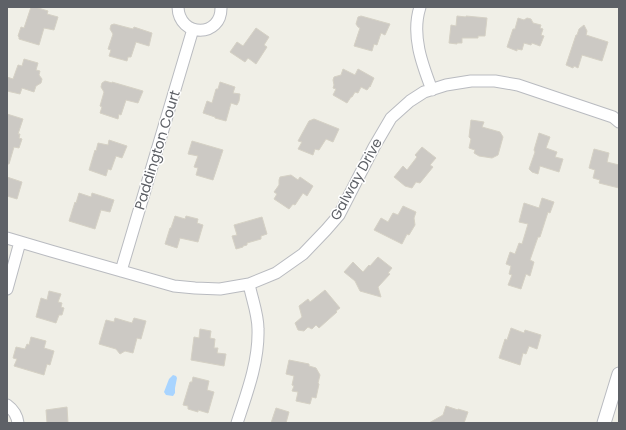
<svg xmlns="http://www.w3.org/2000/svg" width="626" height="430" font-family="Poppins,sans-serif">
<style>
.water{fill:#a8d4ff}
.building{fill:#ccc9c4;stroke:#d5d1c5}
.lines{fill:none;stroke-linecap:round;stroke-linejoin:round}
.minor-casing{stroke:#b9bbc0;stroke-width:13}
.tertiary-casing{stroke:#b9bbc0;stroke-width:15}
.minor{stroke:#fff;stroke-width:11}
.tertiary{stroke:#fff;stroke-width:13}
.labels{text-anchor:middle;dominant-baseline:central;stroke-width:3;stroke-linejoin:round;paint-order:stroke}
.street-label{font-size:14px;fill:#5e6167;stroke:#fff}
</style>
<rect width="100%" height="100%" fill="#f0efe7"/>
<!-- water -->
<path class="water" d="M 173,375 L 176,376 L 177,378 L 175,388 L 175,393 L 173,396 L 166,395 L 164,392 L 169,379 Z"/>
<!-- building -->
<path class="building" d="M 31,7 L 35,7 L 48,11 L 47,14 L 58,17 L 54,30 L 44,28 L 39,45 L 19,39 L 19,37 L 18,36 L 21,27 L 24,28 Z
M 361,16 L 390,24 L 385,35 L 381,33 L 377,45 L 374,44 L 372,51 L 354,46 L 360,28 L 358,27 L 356,24 L 358,17 Z
M 457,16 L 466,17 L 466,16 L 487,18 L 485,36 L 478,36 L 478,38 L 462,38 L 462,43 L 457,43 L 457,44 L 449,43 L 451,25 L 456,26 Z
M 518,18 L 524,20 L 527,18 L 531,19 L 533,23 L 541,25 L 540,28 L 543,29 L 541,35 L 544,36 L 540,46 L 532,43 L 531,45 L 524,43 L 522,50 L 517,49 L 517,51 L 507,47 L 513,29 L 515,29 Z
M 114,24 L 133,29 L 134,27 L 152,33 L 149,46 L 136,42 L 131,57 L 128,57 L 127,61 L 109,56 L 111,50 L 108,49 L 113,34 L 110,29 L 111,25 Z
M 584,25 L 587,31 L 586,35 L 608,42 L 602,61 L 582,55 L 578,68 L 574,66 L 573,68 L 566,65 L 576,35 L 577,35 L 579,29 Z
M 256,28 L 269,37 L 264,45 L 267,47 L 256,64 L 248,58 L 245,62 L 230,52 L 237,42 L 243,46 Z
M 24,59 L 38,63 L 36,70 L 40,71 L 39,75 L 42,79 L 41,83 L 36,86 L 34,92 L 22,88 L 20,94 L 7,91 L 7,77 L 13,79 L 18,65 L 22,66 Z
M 343,69 L 355,75 L 358,69 L 374,78 L 370,87 L 370,86 L 367,90 L 361,87 L 358,93 L 355,92 L 352,97 L 351,97 L 347,103 L 333,95 L 336,89 L 333,88 L 334,85 L 333,80 L 334,77 L 341,75 Z
M 105,81 L 112,83 L 112,82 L 143,91 L 138,103 L 126,100 L 121,115 L 119,114 L 118,119 L 100,113 L 102,107 L 100,106 L 104,92 L 101,87 L 102,83 Z
M 220,82 L 235,87 L 233,93 L 240,94 L 239,101 L 237,105 L 231,103 L 226,121 L 215,118 L 215,117 L 203,113 L 207,101 L 212,103 L 216,89 L 218,89 Z
M 7,114 L 23,119 L 18,134 L 20,134 L 19,138 L 22,139 L 19,148 L 14,147 L 9,164 L 7,164 Z
M 314,119 L 339,129 L 333,142 L 326,139 L 319,150 L 315,149 L 313,155 L 298,149 L 302,142 L 298,141 L 309,121 Z
M 471,120 L 484,122 L 482,127 L 500,132 L 503,137 L 498,155 L 492,158 L 479,156 L 474,153 L 475,150 L 469,148 L 471,139 L 469,137 Z
M 539,133 L 550,137 L 546,148 L 557,152 L 555,157 L 563,159 L 559,172 L 540,166 L 538,174 L 532,172 L 529,169 L 535,152 L 534,150 Z
M 109,140 L 127,146 L 122,158 L 116,156 L 111,170 L 108,169 L 106,176 L 89,170 L 95,150 L 96,151 L 98,143 L 108,145 Z
M 192,141 L 223,150 L 213,180 L 196,175 L 198,168 L 194,167 L 198,156 L 188,154 Z
M 422,147 L 436,158 L 430,165 L 433,167 L 420,183 L 416,182 L 412,188 L 405,186 L 394,177 L 403,166 L 407,170 L 417,157 L 415,155 Z
M 594,149 L 609,153 L 607,162 L 619,165 L 619,188 L 599,183 L 600,180 L 593,178 L 595,170 L 589,168 Z
M 291,175 L 298,180 L 300,177 L 313,186 L 307,196 L 303,193 L 295,205 L 293,204 L 289,209 L 274,199 L 277,194 L 274,192 L 279,185 L 279,180 L 280,177 Z
M 7,177 L 22,182 L 17,199 L 7,196 Z
M 79,193 L 91,197 L 92,193 L 114,200 L 110,212 L 101,210 L 95,229 L 69,221 L 75,202 L 76,203 Z
M 542,198 L 554,202 L 550,213 L 548,212 L 540,237 L 538,237 L 530,260 L 534,262 L 530,276 L 526,274 L 521,289 L 508,285 L 512,275 L 509,274 L 511,266 L 506,264 L 510,252 L 515,254 L 519,243 L 522,244 L 528,224 L 519,222 L 524,203 L 539,208 Z
M 403,206 L 416,212 L 414,218 L 415,225 L 409,235 L 407,234 L 402,244 L 374,230 L 381,218 L 388,222 L 393,213 L 398,215 Z
M 175,216 L 185,219 L 186,216 L 198,219 L 197,223 L 203,225 L 198,242 L 180,238 L 177,248 L 165,244 L 170,228 L 171,228 Z
M 262,217 L 267,234 L 261,236 L 261,239 L 247,243 L 247,245 L 243,246 L 243,247 L 236,249 L 232,236 L 237,235 L 234,225 Z
M 378,257 L 392,268 L 388,273 L 390,274 L 378,287 L 381,297 L 360,291 L 355,281 L 344,272 L 353,262 L 363,272 L 369,265 L 370,266 Z
M 325,290 L 340,308 L 336,311 L 337,312 L 319,328 L 316,325 L 312,329 L 308,327 L 304,331 L 298,330 L 295,323 L 302,317 L 299,306 L 308,299 L 310,302 Z
M 49,291 L 61,294 L 58,302 L 62,303 L 61,307 L 64,308 L 62,315 L 59,315 L 56,323 L 36,317 L 41,298 L 47,300 Z
M 115,318 L 132,323 L 134,318 L 146,321 L 141,339 L 137,338 L 133,353 L 125,351 L 120,354 L 116,349 L 99,344 L 106,320 L 114,322 Z
M 511,328 L 524,333 L 525,330 L 541,335 L 537,349 L 529,346 L 526,354 L 523,353 L 520,365 L 499,358 L 505,339 L 507,340 Z
M 200,329 L 211,331 L 210,338 L 215,339 L 214,348 L 218,348 L 217,353 L 226,354 L 224,366 L 191,360 L 194,337 L 199,338 Z
M 31,337 L 46,341 L 44,348 L 54,351 L 50,365 L 47,364 L 44,375 L 14,366 L 17,359 L 13,358 L 16,347 L 25,349 L 27,344 L 29,345 Z
M 289,360 L 309,364 L 309,366 L 316,368 L 320,375 L 318,383 L 319,384 L 316,398 L 312,397 L 310,404 L 296,401 L 298,392 L 292,391 L 294,386 L 292,385 L 294,376 L 286,374 Z
M 193,377 L 209,381 L 207,390 L 214,392 L 208,413 L 198,410 L 198,412 L 188,409 L 188,406 L 183,405 L 190,382 L 192,382 Z
M 446,406 L 458,410 L 458,409 L 468,412 L 464,423 L 429,423 L 443,415 Z
M 67,407 L 68,423 L 47,423 L 46,410 Z
M 276,408 L 289,412 L 286,423 L 271,423 Z"/>
<g class="lines">
<defs>
<path id="minor" d="M 178,7 C 179,38 222,38 221,7
M 420,7 C 411,35 422,64 432,90
M 7,238 L 51,251 L 174,286 L 195,288 L 220,289 L 249,284 L 276,273 L 303,254 L 326,230 L 339,215 L 374,147 L 391,118 L 410,101 L 424,92 L 446,85 L 471,81 L 495,81 L 518,85 L 613,117 L 619,122
M 121,271 L 193,29
M 7,289 L 20,242
M 7,405 C 14,410 17,415 18,423
M 237,423 C 247,393 259,361 258,329 C 258,314 252,299 249,284"/>
<path id="tertiary" d="M 604,423 L 619,374"/>
</defs>
<!-- minor casing -->
<use href="#minor" class="minor-casing"/>
<!-- tertiary casing -->
<use href="#tertiary" class="tertiary-casing"/>
<!-- minor -->
<use href="#minor" class="minor"/>
<!-- tertiary -->
<use href="#tertiary" class="tertiary"/>
</g>
<g class="labels">
<!-- street labels -->
<g class="street-label">
<text transform="translate(157 150) rotate(-73)">Paddington Court</text>
<text transform="translate(356 179) rotate(-61)">Galway Drive</text>
</g>
</g>
<!-- border -->
<rect width="626" height="430" fill="none" stroke="#5e6167" stroke-width="16"/>
</svg>
